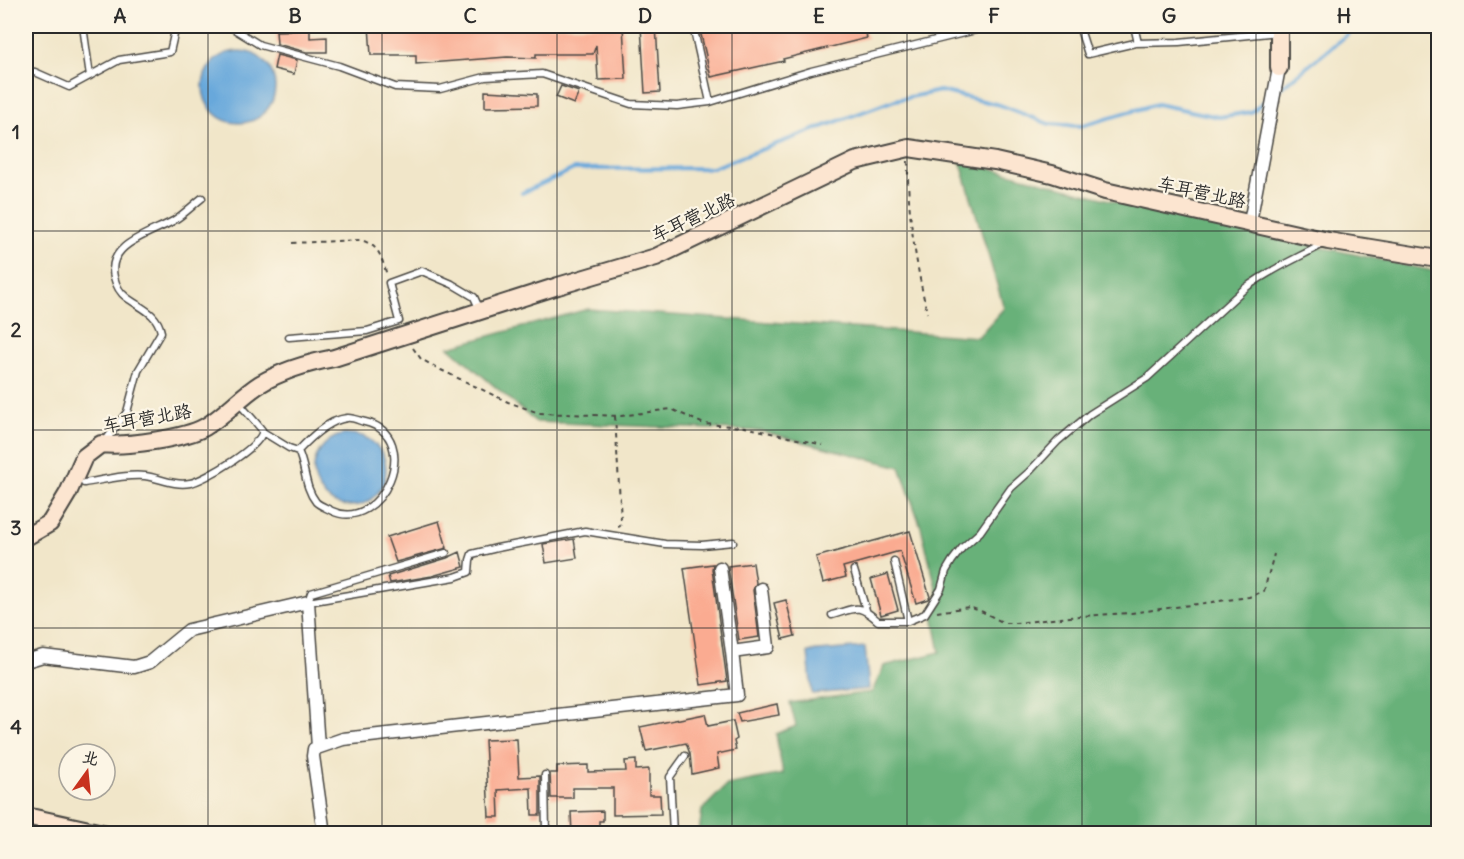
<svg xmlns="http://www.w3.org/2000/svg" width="1464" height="859" font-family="Delius,'LXGW WenKai TC',sans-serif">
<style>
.forest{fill:#67b179;stroke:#496e52;stroke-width:1.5}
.water{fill:#67a8db;stroke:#496a83;stroke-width:1.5}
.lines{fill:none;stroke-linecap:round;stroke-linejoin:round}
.stream{stroke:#67a8db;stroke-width:4}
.building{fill:#faab91}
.lane-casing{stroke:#494743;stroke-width:9}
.street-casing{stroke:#494743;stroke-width:15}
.secondary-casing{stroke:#494743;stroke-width:20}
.path{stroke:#494743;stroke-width:2;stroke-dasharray:4.5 4.5;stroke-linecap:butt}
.lane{stroke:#fff;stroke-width:6}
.street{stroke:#fff;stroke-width:12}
.secondary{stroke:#fce5d0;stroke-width:16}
.grid{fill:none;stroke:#2b2b2b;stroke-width:1.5;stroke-opacity:0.55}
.labels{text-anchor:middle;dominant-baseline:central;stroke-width:4.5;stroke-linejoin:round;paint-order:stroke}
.street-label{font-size:18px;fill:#2b2b2b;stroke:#fcf5e5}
.neatline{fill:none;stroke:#2b2b2b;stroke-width:2}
.grid-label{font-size:20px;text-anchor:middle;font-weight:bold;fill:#2b2b2b}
</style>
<rect width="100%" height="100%" fill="#fcf5e5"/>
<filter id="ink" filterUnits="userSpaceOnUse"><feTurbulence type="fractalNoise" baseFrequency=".0167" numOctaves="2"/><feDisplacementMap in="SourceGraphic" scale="12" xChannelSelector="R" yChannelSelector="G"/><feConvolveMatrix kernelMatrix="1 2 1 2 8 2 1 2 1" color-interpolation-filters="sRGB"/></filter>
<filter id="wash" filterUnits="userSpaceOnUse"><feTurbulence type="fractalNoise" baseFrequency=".008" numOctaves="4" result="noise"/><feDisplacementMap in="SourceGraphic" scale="24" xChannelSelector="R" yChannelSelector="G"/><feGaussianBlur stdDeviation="1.35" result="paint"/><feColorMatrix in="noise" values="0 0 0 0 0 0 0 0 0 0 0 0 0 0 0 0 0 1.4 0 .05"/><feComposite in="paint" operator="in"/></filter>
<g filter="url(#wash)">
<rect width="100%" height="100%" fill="#f1e6c9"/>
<!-- forest -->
<path class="forest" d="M 960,160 L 1151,211 L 1438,272 L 1438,833 L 699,833 L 702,810 L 727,785 L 783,774 L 776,734 L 796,726 L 790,703 L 872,692 L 884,666 L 940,652 L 932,610 L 939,599 L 921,527 L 900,467 L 761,431 L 536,422 L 449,347 L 588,309 L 978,337 L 1004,308 Z"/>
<!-- water -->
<path class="water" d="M203 87a36 36 0 1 1 72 0a36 36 0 1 1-72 0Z
M314 470a36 36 0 1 1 72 0a36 36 0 1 1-72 0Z
M 865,647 L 869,689 L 812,694 L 808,652 Z"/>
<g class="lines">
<!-- stream -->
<path class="stream" d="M 1278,90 L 1358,26
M 522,193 L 574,169 L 712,168 L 895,100 L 940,91 L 1000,105 L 1049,124 L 1080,126 L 1157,104 L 1219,117 L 1251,112 L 1270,97"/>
</g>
<g id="blocks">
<!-- building -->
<path class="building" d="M 369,26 L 623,26 L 626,79 L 598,80 L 596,45 L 593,54 L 536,54 L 536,58 L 507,57 L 416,64 L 416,55 L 371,55 Z
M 641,26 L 656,26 L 660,92 L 645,93 Z
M 699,26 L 864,26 L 867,38 L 783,59 L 784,61 L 711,77 Z
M 310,30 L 310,38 L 327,37 L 327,52 L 306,52 L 277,44 L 276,31 Z
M 277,55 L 297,60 L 294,74 L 274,69 Z
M 561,86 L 579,92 L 574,104 L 556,97 Z
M 485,91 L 537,94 L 537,106 L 485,107 Z
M 439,521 L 447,548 L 396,562 L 387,537 Z
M 910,531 L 930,597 L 928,599 L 916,603 L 900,551 L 843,567 L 846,577 L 823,583 L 816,557 Z
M 574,539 L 577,558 L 546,563 L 543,544 Z
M 460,552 L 464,567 L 432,576 L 390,583 L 388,576 L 447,558 Z
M 753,563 L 756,583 L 753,590 L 759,637 L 739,640 L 728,566 Z
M 713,564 L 712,569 L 727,681 L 701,685 L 684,568 Z
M 888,574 L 898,610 L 881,615 L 871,579 Z
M 786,600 L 795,636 L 783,639 L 774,603 Z
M 777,704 L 779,715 L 740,722 L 737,713 Z
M 705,714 L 708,726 L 733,721 L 737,739 L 734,741 L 736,750 L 717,754 L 719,768 L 692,774 L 690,754 L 686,743 L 646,751 L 640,727 Z
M 517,739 L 519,777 L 540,776 L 540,815 L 532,815 L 531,788 L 498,790 L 499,817 L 489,817 L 485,740 Z
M 636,760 L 636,770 L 649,769 L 649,795 L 660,795 L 661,814 L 613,815 L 613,788 L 573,788 L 573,798 L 551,798 L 550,773 L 557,773 L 557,766 L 588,765 L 588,772 L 626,771 L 625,761 Z
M 603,811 L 603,821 L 599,821 L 599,834 L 572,834 L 571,812 Z"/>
</g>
</g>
<g filter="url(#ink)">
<use href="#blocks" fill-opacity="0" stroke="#494743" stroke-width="1.5"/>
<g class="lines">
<defs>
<path id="lane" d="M 83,26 L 90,76
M 229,26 L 260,45 L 339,66 L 395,87 L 440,89 L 485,77 L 542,74 L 631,104 L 677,106 L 710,102 L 811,71 L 992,26
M 693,26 L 710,102
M 1079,26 L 1088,54 L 1135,43 L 1179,42 L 1279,32
M 1134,26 L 1138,43
M 26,71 L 35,72 L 69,87 L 119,60 L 170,52 L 176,26
M 26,327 L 26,328
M 289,337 L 367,331 L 399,321 L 389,283 L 422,271 L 452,284 L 474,297 L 480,310
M 263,432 L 289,448 L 298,451 C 310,438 328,420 347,418 C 352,417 360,421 365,422 C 425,436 382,534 332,511 C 327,508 320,506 316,502 C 304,487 306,467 298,451
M 106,440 L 127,412 L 138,371 L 161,332 C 157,312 140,308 126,297 C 119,292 116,285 114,277 C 106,244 150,234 173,221 C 183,215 192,206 202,198
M 84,483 C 104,480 125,474 145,476 C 160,478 174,486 190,483 C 204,481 266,444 262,430 C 261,428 242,407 238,402
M 446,553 L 311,593 L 308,602 L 455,577 L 469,572 L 470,560 L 472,554 L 497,548 L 585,531 L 665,544 L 702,545 L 733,542
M 894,561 L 908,621
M 854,570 L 866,610
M 832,615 C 856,608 858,603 878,621 L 908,621 L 925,614 L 941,589 L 946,571 L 952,561 L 962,548 L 980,532 L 1011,488 L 1029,472 L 1058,441 L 1090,414 L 1147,378 L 1244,289 C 1269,270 1298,258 1325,243
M 545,775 L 546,834
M 609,834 L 673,833 L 670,777 L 685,756"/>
<path id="street" d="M 1250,222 L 1279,68
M 720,568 L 732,652
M 26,661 L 43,656 L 134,667 L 150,662 L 189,630 L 308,602 L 318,747
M 324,834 L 313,756 L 314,749 L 343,739 L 737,695 L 732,652 L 768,647 L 761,589"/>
<path id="secondary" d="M 1279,68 L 1279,26
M 26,537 L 50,523 L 68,493 L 84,457 L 101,444 C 125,447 186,438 205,427 C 225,415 241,396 260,384 C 283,370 308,363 334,358 L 558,286 L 656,257 L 855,161 L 909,148 L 995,161 L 1052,174 L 1105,191 L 1328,241 L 1438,259
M 26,816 L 107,834"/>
</defs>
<!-- lane casing -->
<use href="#lane" class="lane-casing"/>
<!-- street casing -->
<use href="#street" class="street-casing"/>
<!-- secondary casing -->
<use href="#secondary" class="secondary-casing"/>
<!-- path -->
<path class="path" d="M 908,161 C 907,213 916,262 927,313
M 292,243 L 361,240 C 380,246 381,257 387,275
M 413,348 L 421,359 L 441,370 L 508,402 L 539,413 L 621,416 L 671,409 L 704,424 L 745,427 L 823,445
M 615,416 L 621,520 L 620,526 L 617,528
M 937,612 L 969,607 L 983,612 L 1004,623 L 1016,623 L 1080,616 L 1131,613 L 1249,597 L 1264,591 L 1274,554"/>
<!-- lane -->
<use href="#lane" class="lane"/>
<!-- street -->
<use href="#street" class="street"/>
<!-- secondary -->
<use href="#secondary" class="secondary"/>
</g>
</g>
<!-- grid -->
<path class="grid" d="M 208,26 L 208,834M 382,26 L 382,834M 557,26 L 557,834M 732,26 L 732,834M 907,26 L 907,834M 1082,26 L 1082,834M 1256,26 L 1256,834M 26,231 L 1438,231M 26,430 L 1438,430M 26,628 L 1438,628"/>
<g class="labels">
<!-- street labels -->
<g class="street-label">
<text transform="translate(1202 192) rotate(12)">车耳营北路</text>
<text transform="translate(693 217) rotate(-25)">车耳营北路</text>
<text transform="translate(147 418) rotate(-10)">车耳营北路</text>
</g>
</g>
<!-- margin -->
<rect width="1464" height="859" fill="none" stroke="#fcf5e5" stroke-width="66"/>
<!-- north arrow -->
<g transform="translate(87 772) rotate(15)"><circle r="28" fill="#fcf5e5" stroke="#a8a49b" stroke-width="1.5"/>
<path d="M0-4.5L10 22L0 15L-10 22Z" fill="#c8321e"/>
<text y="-9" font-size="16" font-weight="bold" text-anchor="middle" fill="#2b2b2b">北</text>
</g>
<rect x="33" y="33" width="1398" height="793" class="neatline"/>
<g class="grid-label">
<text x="120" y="23">A</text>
<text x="295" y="23">B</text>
<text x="470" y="23">C</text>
<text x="645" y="23">D</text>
<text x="819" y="23">E</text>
<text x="994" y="23">F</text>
<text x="1169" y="23">G</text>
<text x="1344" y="23">H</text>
<text x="16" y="139">1</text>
<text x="16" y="337">2</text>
<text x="16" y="535">3</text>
<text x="16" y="734">4</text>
</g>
</svg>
